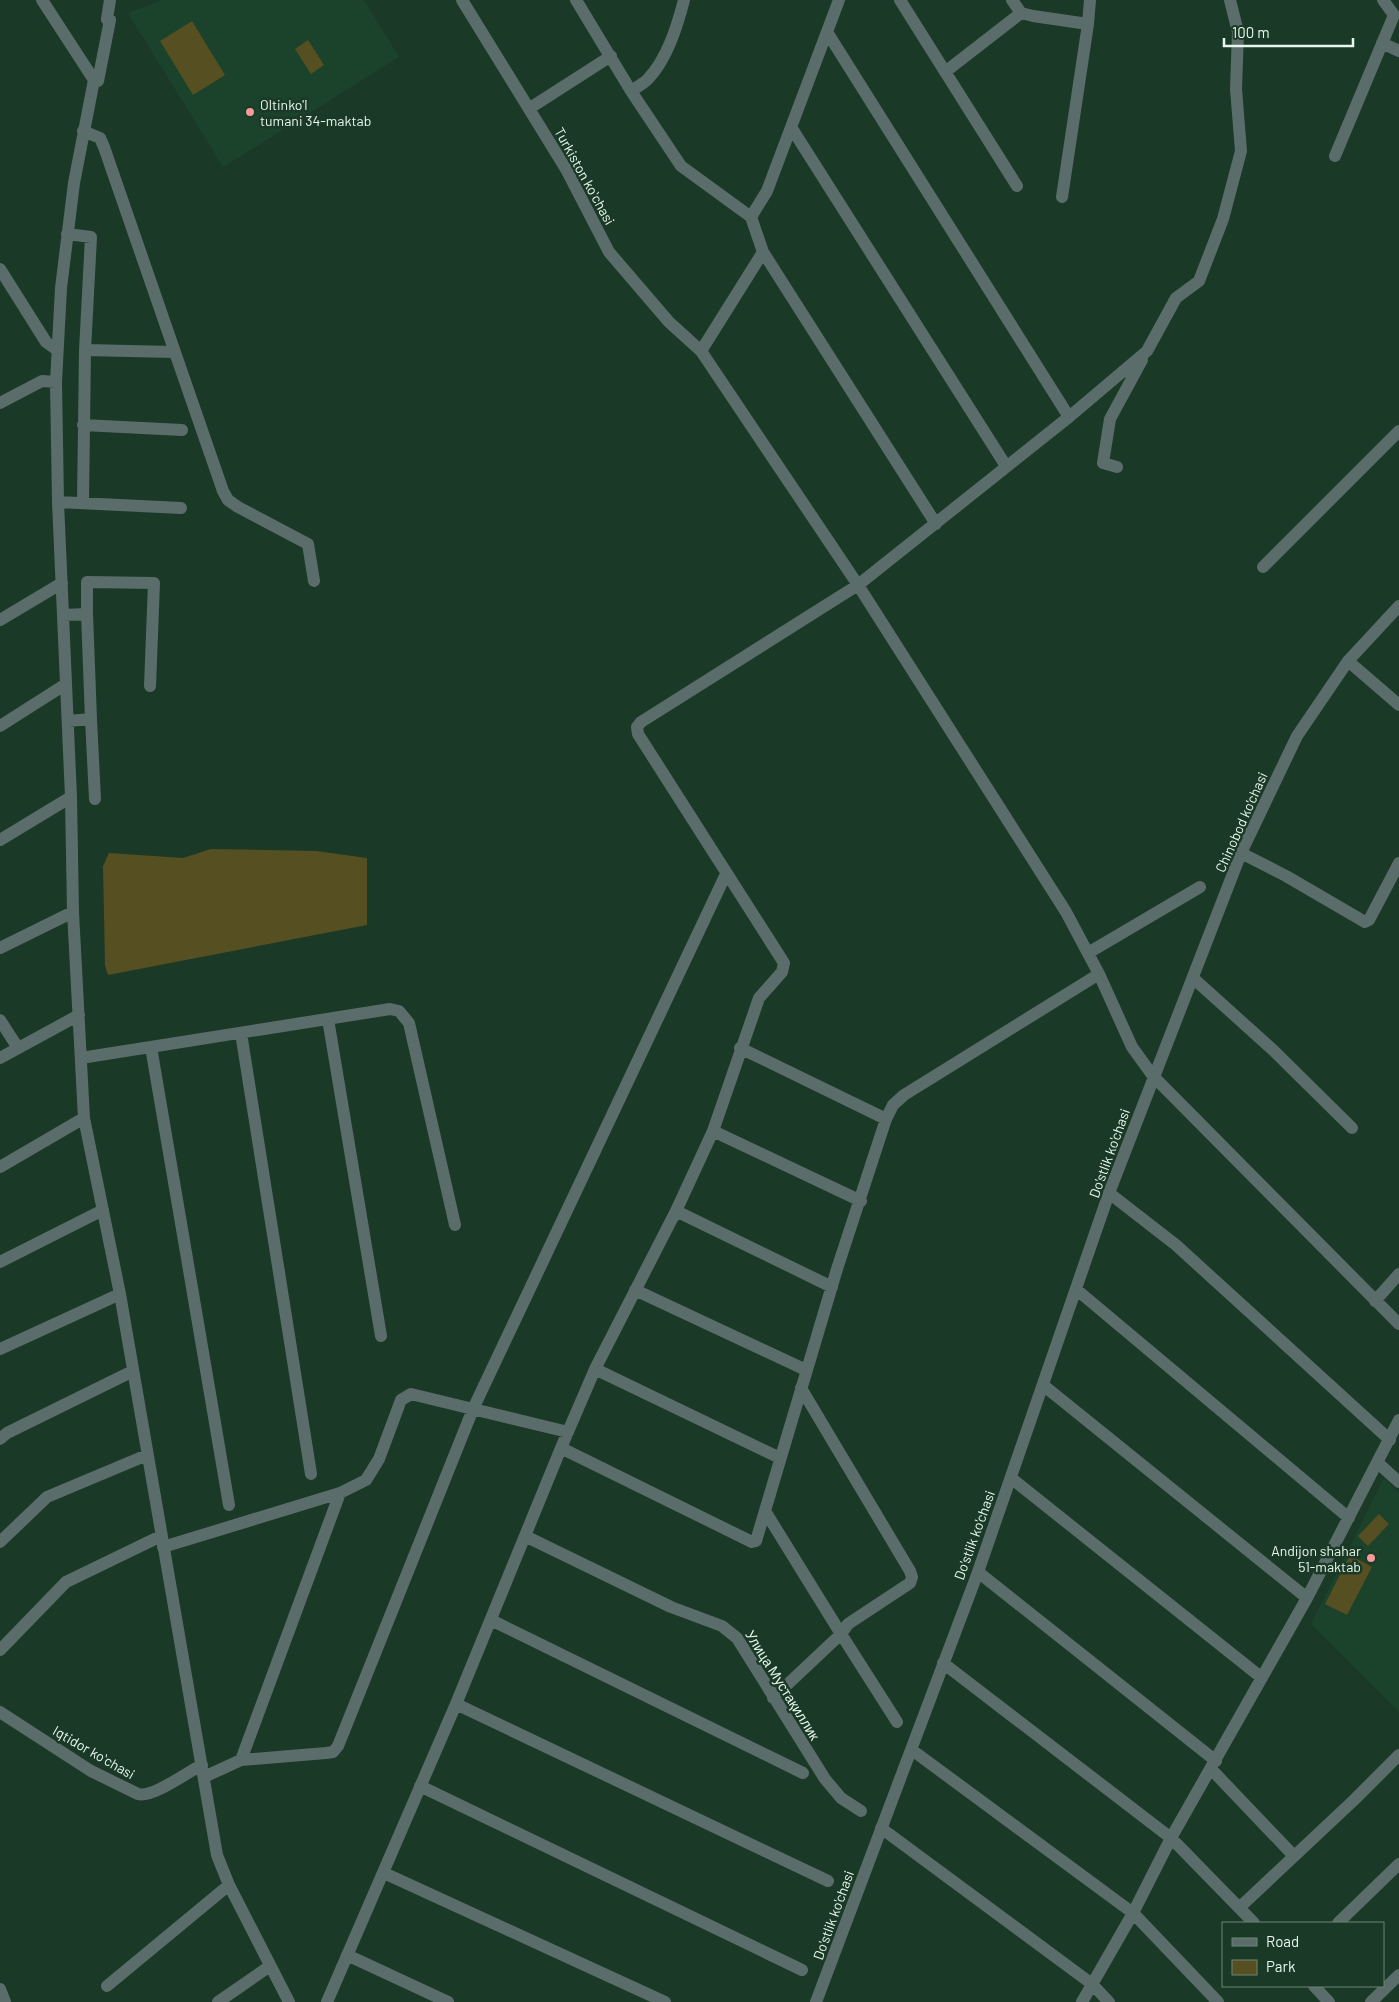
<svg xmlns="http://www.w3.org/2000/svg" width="1399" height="2002" font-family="Barlow,sans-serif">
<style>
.built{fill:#1b422b}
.green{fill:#564f21}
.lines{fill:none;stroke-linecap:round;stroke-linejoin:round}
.minor{stroke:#5b6d6a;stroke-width:12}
.poi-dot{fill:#f59b9c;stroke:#1b3927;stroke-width:2}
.labels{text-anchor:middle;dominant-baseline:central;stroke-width:5;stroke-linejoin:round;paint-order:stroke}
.poi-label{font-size:14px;fill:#e6f8eb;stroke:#1b3927;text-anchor:start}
.street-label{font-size:14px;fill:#e6f8eb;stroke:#1b3927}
</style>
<rect width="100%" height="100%" fill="#1b3927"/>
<!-- built -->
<path class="built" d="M 162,0 L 364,0 L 399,57 L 223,167 L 128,13 Z
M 1384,1478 L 1399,1493 L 1399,1712 L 1311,1624 Z"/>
<!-- green -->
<path class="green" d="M 192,21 L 225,75 L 193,95 L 160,41 Z
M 308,40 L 324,65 L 311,74 L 295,49 Z
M 211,849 L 316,851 L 367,858 L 367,925 L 108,975 L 105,965 L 103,866 L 109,853 L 183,858 Z
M 1379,1514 L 1389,1524 L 1368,1546 L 1358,1536 Z
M 1350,1555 L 1372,1567 L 1347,1615 L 1325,1604 Z"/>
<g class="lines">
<!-- minor -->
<path class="minor" d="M 42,0 L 94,80
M 110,0 L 107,19 L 110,20 L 98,81 L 94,80 L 74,183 L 61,288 L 56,382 L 58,502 L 71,797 L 73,912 L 84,1118 L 120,1294 L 217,1855 L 229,1885 L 289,2002
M 462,0 L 566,169 L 609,252 L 669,322 L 701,351 L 858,585 L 1066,912 L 1099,974 L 1132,1047 L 1153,1076 L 1399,1324
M 576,0 L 631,91 L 681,166 L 751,217
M 900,0 L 1017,186
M 1012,0 L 1021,13 L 1033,16 L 1088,24
M 827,32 L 1069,417
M 1382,43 L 1399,51
M 945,72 L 1021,13
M 631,91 C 637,87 643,84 648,79 C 667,59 677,27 684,0
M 530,108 L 611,56
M 791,127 L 1006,466
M 83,131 L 100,138 L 104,147 L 223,491 L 228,500 L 238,507 L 308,544 L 314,581
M 1335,156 L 1394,15 L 1383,0
M 1062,197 L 1088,24 L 1090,0
M 67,234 L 91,237 L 85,350
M 763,252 L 936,524
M 0,269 L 46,342 L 57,350
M 701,351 L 763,252 L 751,217 L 767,191 L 839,0
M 0,403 L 42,381 L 56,382
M 83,425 L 182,430
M 1117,467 L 1103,463 L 1110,419 L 1142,360
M 58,502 L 181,508
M 83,503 L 85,350 L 174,352
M 1263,567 L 1399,431
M 87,614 L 91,719
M 63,615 L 87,614 L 87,582 L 154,583 L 150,686
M 0,620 L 62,583
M 1348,661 L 1399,705
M 68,721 L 91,719 L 95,799
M 0,726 L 66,684
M 0,840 L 71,797
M 1241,853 L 1286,876 L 1365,922 L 1369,920 L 1399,863
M 0,948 L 73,912
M 1088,953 L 1200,887
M 1193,978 L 1273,1050 L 1352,1128
M 328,1019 L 381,1336
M 0,1020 L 18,1048
M 241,1033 L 311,1474
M 151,1047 L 229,1505
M 740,1048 L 886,1119
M 0,1058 L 79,1015
M 81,1058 L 390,1009 L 399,1011 L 409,1023 L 455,1225
M 713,1131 L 861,1201
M 0,1167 L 84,1118
M 1109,1193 L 1176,1245 L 1390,1440
M 676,1211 L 832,1287
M 0,1262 L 103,1210
M 635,1290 L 806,1370
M 1077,1290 L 1349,1518
M 1375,1301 L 1399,1274
M 0,1349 L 120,1294
M 595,1369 L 780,1458
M 1043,1385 L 1307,1598
M 0,1439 L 7,1433 L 133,1371
M 561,1448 L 752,1542 L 756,1541 L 837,1269 L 886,1119 L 893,1105 L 904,1095 L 1099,974
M 1378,1463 L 1399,1482
M 1011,1478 L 1262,1678
M 765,1511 L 841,1634 L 848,1624 L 910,1583 L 912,1577 L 910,1571 L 801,1388
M 525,1536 L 671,1607 L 722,1626 L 737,1638 L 825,1779 L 841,1798 L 861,1811
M 0,1542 L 47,1497 L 147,1455
M 163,1547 L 340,1493 L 366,1480 L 379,1459 L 401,1400 L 411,1394 L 568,1432
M 978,1572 L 1216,1761
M 491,1620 L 803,1773
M 0,1650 L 66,1582 L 161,1536
M 943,1663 L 1171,1838 L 1254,1923
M 773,1698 L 841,1634 L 897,1722
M 456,1704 L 828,1881
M 0,1712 L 91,1771 L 138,1794 C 153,1798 187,1772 202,1765
M 912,1750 L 1133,1913 L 1218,2002
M 241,1760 L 340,1493
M 1211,1769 L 1294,1856
M 204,1777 L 241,1760 L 326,1753 L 333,1752 L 338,1746 L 473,1409 L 726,874
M 420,1786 L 802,1970
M 881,1828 L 1092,1984 L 1109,2002
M 384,1873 L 665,2002
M 1239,1908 L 1354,1800 L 1399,1755
M 1338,1923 L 1399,1864
M 347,1955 L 448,2002
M 107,1986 L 229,1885
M 1314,1986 L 1329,2002
M 0,1989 L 5,2002
M 218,2002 L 270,1966
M 327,2002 L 456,1704 L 561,1448 L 595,1369 L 676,1211 L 713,1131 L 759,998 L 782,972 L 784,963 L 638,734 L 637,727 L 641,722 L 858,585 L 1069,417 L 1147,351 L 1176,298 L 1199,281 L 1223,219 L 1241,151 L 1236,89 L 1238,32 L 1230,0
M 816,2002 L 978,1572 L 1109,1193 L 1241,853 L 1297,736 L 1348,661 L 1399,606
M 1082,2002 L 1133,1913 L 1171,1838 L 1307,1598 L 1399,1420
M 1371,2002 L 1399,1975"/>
</g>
<!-- markers -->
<g class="poi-dot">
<circle cx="250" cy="112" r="5"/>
<circle cx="1371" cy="1558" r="5"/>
</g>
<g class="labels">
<!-- poi labels -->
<g class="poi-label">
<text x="260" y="104">Oltinko'l<tspan x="260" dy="16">tumani 34-maktab</tspan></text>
<text x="1361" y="1550" text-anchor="end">Andijon shahar<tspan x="1361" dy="16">51-maktab</tspan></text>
</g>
<!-- street labels -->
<g class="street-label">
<text transform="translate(585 176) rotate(61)">Turkiston koʻchasi</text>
<text transform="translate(1241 822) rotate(-66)">Chinobod ko'chasi</text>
<text transform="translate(1109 1153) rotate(-70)">Do'stlik ko'chasi</text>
<text transform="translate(974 1535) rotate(-70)">Do'stlik ko'chasi</text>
<text transform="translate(783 1685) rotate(58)">Улица Мустақиллик</text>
<text transform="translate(94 1752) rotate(30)">Iqtidor koʻchasi</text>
<text transform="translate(833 1915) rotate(-70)">Do'stlik ko'chasi</text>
</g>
</g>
<!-- legend -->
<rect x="1222" y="1922" width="162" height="65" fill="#1b3927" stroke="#6c8575"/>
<rect x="1232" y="1938" width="25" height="8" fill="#5b6d6a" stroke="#6c8575"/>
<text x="1266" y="1947" font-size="15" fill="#e6f8eb">Road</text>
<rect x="1232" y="1960" width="25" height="15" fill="#564f21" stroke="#6c8575"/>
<text x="1266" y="1972" font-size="15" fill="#e6f8eb">Park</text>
<!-- scale -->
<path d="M1224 38v8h129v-8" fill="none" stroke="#e6f8eb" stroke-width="2.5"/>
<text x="1232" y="38" font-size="15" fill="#e6f8eb" stroke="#1b3927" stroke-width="4" paint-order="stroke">100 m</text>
</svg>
